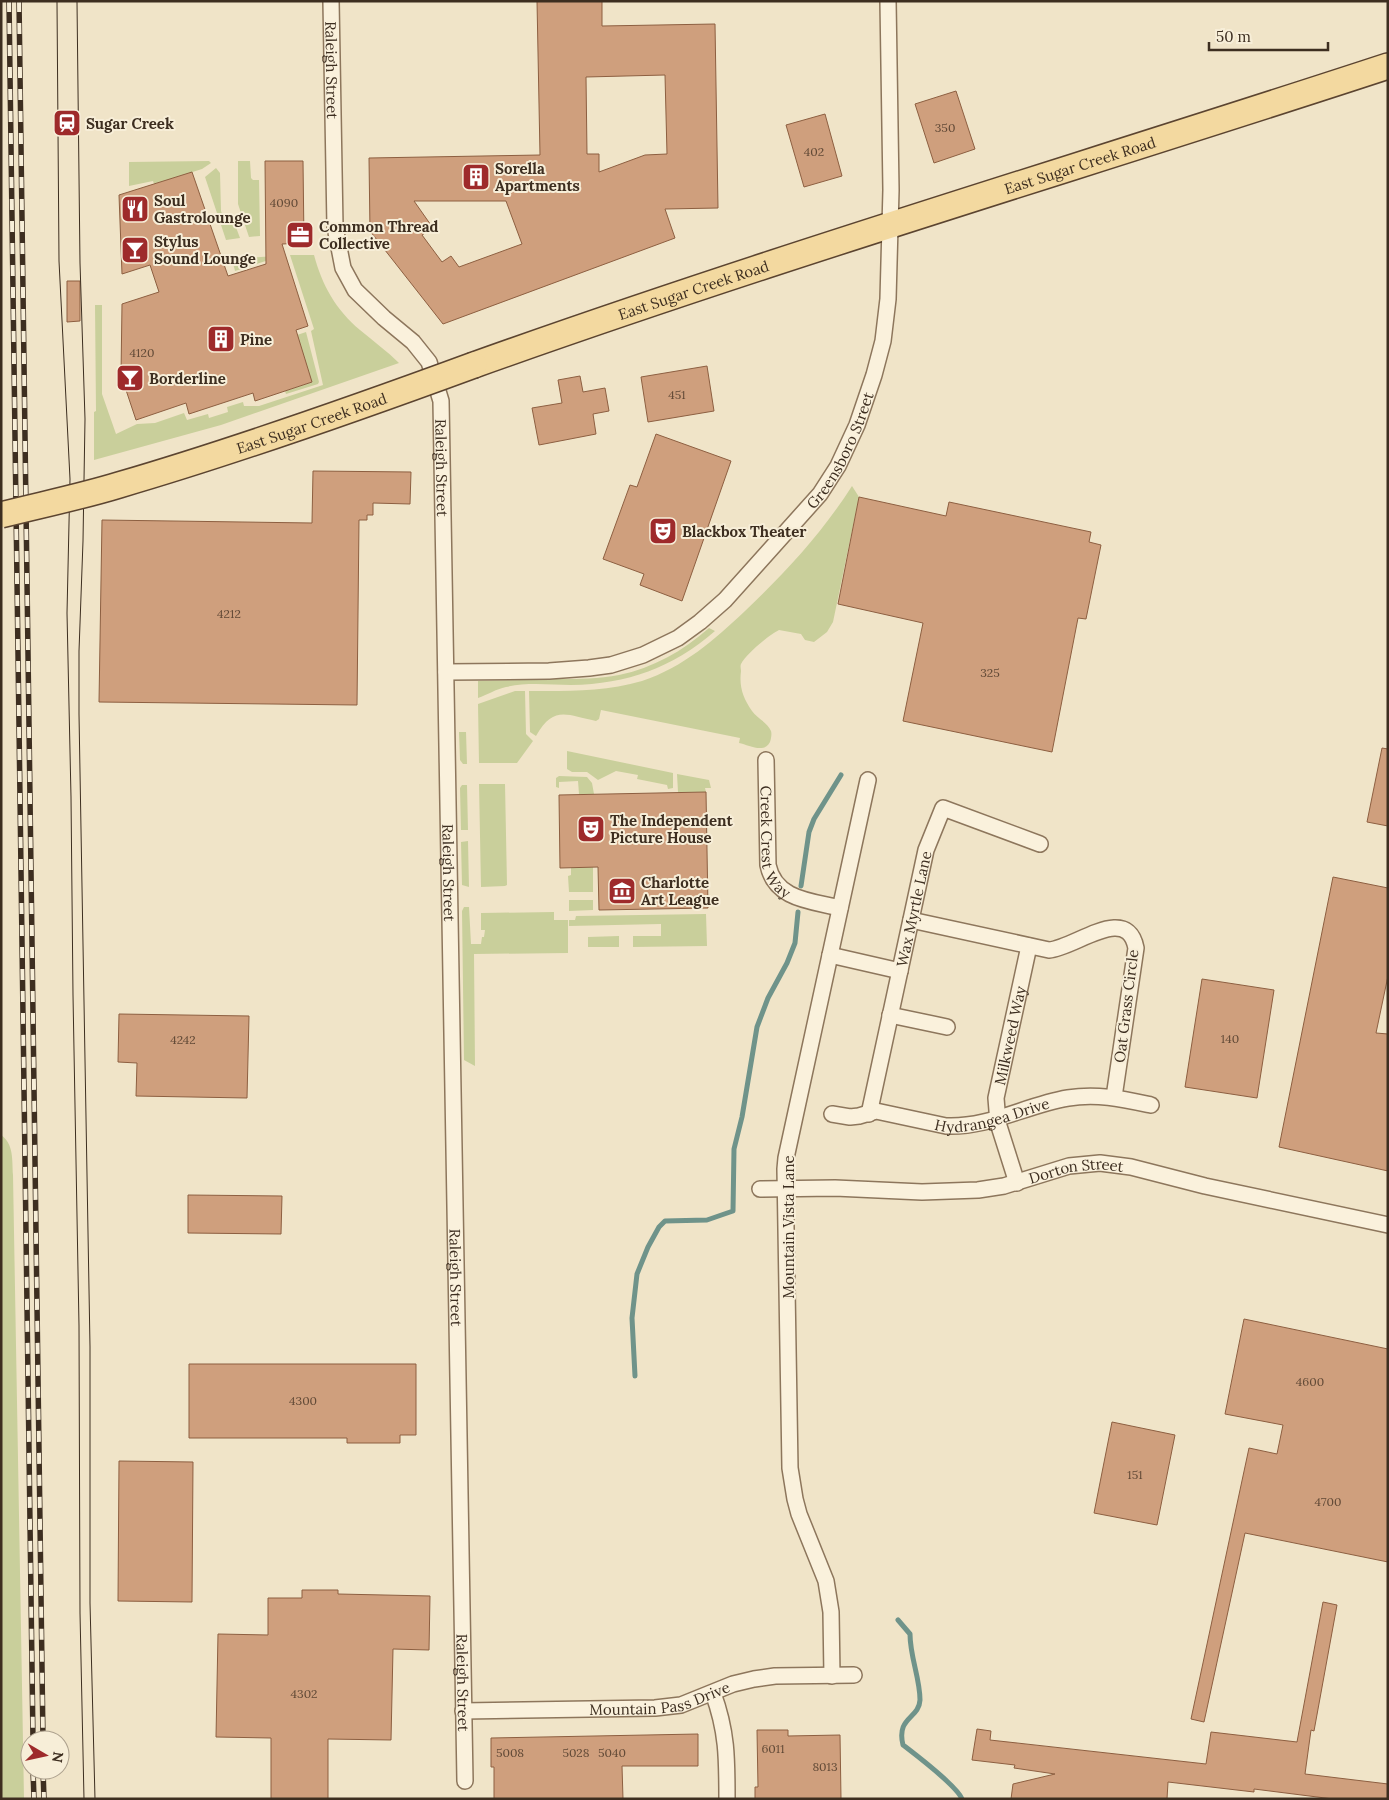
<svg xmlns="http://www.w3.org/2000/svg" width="1389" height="1800" font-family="Lora,serif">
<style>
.green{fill:#c9cf9b}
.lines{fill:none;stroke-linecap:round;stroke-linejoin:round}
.stream{stroke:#6f938a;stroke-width:5}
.building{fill:#cf9f7d;stroke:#8d5f41;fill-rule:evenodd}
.minor-casing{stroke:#8d765c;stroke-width:18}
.primary-casing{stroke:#5b4430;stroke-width:28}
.minor{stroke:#faf1dc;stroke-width:15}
.primary{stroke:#f3d9a0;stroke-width:25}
.tram{stroke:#3d2e20;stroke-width:1}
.rail-casing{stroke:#3d2e20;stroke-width:5.5}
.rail{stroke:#f7eed8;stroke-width:4;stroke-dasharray:11;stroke-linecap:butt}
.primary-bridge-casing{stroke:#5b4430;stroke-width:28;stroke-linecap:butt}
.primary-bridge{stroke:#f3d9a0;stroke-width:25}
.labels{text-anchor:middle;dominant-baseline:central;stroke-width:4;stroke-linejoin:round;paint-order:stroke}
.number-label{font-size:12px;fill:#624a37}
.street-label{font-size:15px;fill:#3d2e20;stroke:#f7eed8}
.poi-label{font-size:15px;font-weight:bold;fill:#3d2e20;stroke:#f7eed8;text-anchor:start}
</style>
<rect width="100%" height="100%" fill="#f0e4c8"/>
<!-- green -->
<path class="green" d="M 209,161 L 211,163 L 202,169 L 154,184 L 153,181 L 129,186 L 129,162 Z
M 238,161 L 250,161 L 251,178 L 253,180 L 259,180 L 260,236 L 249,237 L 238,204 Z
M 216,168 L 220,173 L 221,211 L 225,222 L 234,222 L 240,238 L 226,240 L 205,177 Z
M 290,255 L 314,255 C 322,285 336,310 360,330 C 373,341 387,351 399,363 L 221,425 L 94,460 L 94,412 L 96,411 L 95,305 L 102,305 L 102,394 L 116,434 L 137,424 L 155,423 L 184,413 L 187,420 L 208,414 L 209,418 L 228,412 L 227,407 L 243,402 L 244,406 L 259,406 L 323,385 L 311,331 L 314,329 Z
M 275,256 L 275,258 L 235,271 L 232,259 Z
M 306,332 L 319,382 L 318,384 L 286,394 L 285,391 L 312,382 L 297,335 Z
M 852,486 L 859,497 L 833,622 L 827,632 L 814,642 L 805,640 L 801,634 L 779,630 C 769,635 746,654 741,664 C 740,666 741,669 741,671 C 739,687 743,698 752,711 C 757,718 768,723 771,731 C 772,734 771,739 770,742 C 764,754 749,745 739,743 L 740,738 L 601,710 L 599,719 L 596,721 C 566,715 554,705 536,736 L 530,732 L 529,691 C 567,691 605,692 642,681 C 684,667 714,640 745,611 C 785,573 822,533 852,486 Z
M 709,628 L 715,631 C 672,668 628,684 571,685 C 551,685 527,682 506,687 C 496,689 487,695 478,698 L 478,681 C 504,680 531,680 558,679 C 578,679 599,679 619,675 C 653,668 683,651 709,628 Z
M 515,691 L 525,691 L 526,734 L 533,741 L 517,763 L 479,763 L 478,704 Z
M 459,732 L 466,732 L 467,764 L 463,764 L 460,760 Z
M 567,751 L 673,773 L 673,788 L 668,789 L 667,785 L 637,779 L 638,775 L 616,771 L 598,780 L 587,772 L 572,772 L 567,769 Z
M 677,774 L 709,780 L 711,788 L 705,788 L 706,792 L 678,792 Z
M 559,776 L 587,777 L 592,783 L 594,794 L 579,794 L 578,781 L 559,782 L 559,788 L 556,787 L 556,778 Z
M 479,784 L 505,784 L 507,885 L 505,886 L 481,887 Z
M 462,785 L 467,785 L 468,830 L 461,830 L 460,788 Z
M 468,841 L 469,887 L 462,885 L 461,842 Z
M 571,867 L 593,867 L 593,892 L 569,892 L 568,876 L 571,875 Z
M 569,900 L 593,900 L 593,910 L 569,911 Z
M 464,907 L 469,907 L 471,944 L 481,944 L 482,937 L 484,937 L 485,930 L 481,930 L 481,913 L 554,912 L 554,920 L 568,920 L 568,953 L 474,954 L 475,1066 L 464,1060 L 462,911 Z
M 706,914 L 707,946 L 633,947 L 633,936 L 661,936 L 661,924 L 569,926 L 569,920 L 575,920 L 576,916 Z
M 619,936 L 619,947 L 588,947 L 588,937 Z
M 1,1135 C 14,1144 12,1160 13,1175 L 24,1799 L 1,1799 Z"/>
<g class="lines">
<!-- stream -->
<path class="stream" d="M 801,886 L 809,832 L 814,819 L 841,775
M 635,1376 L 632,1318 L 637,1274 L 648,1247 L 659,1227 L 665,1221 L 707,1220 L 733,1211 L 734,1149 L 742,1117 L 757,1027 L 768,998 L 787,963 L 795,943 L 798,912
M 898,1620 L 910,1634 C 910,1657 920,1678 920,1700 C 919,1719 896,1717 903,1745 C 916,1755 957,1786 962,1799"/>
</g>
<!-- building -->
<path class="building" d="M 537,1 L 602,1 L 602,26 L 715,24 L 718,208 L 665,209 L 675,238 L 443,324 L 370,231 L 369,158 L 540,155 ZM 665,75 L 667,154 L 645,155 L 599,172 L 599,154 L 587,154 L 586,77 ZM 414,201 L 506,201 L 522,244 L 459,267 L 451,256 L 442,262 L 422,235 L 433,228 Z
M 956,91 L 975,149 L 934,163 L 915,104 Z
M 825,114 L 842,176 L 804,187 L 786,125 Z
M 265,161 L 303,161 L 304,243 L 282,244 L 308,326 L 296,330 L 312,382 L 255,401 L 253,393 L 189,414 L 186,403 L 136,420 L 121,375 L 122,304 L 159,292 L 150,265 L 122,274 L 119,195 L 192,172 L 228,276 L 266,264 Z
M 67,281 L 80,281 L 80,321 L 67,322 Z
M 707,366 L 714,411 L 648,422 L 641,377 Z
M 580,376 L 583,392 L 605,388 L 609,411 L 593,414 L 596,434 L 539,445 L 532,408 L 562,403 L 558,380 Z
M 656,434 L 731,461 L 682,601 L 640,585 L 644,574 L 603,559 L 630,485 L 637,487 Z
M 313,471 L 411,472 L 410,504 L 373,503 L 373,515 L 367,515 L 367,520 L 359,520 L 357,705 L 99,702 L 102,520 L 312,523 Z
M 859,497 L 946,516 L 949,502 L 1091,532 L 1089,542 L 1101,545 L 1086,619 L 1078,618 L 1052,752 L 903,721 L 923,623 L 838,604 Z
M 1382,748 L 1388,749 L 1388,826 L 1367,822 Z
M 706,792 L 708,908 L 599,910 L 598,867 L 560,868 L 559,795 Z
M 1333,877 L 1388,888 L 1388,976 L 1376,1033 L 1388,1034 L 1388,1171 L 1279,1147 Z
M 1202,979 L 1274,990 L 1257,1098 L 1185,1087 Z
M 119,1014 L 249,1016 L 247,1098 L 136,1096 L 137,1063 L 118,1062 Z
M 188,1195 L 282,1196 L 281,1234 L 188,1233 Z
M 1244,1319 L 1388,1349 L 1388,1562 L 1245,1533 L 1204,1722 L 1191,1719 L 1249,1448 L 1277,1454 L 1283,1425 L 1225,1414 Z
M 189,1364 L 416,1364 L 416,1435 L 400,1435 L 400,1443 L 347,1443 L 347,1438 L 189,1438 Z
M 1112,1422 L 1175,1435 L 1157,1525 L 1094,1513 Z
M 119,1461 L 193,1462 L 192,1602 L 118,1601 Z
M 302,1590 L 338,1590 L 338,1594 L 430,1596 L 429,1650 L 393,1649 L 391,1740 L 328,1739 L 328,1799 L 271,1799 L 271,1738 L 216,1737 L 218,1634 L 268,1635 L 268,1598 L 302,1598 Z
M 1323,1602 L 1337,1605 L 1314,1731 L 1311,1730 L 1305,1774 L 1388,1784 L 1388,1799 L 1333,1799 L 1254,1789 L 1254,1792 L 1168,1782 L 1167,1799 L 1011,1799 L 1013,1784 L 1055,1774 L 1014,1768 L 1015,1765 L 972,1760 L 977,1729 L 991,1731 L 990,1740 L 1206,1764 L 1211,1732 L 1297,1742 Z
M 757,1730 L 788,1730 L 788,1736 L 840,1735 L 841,1799 L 755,1799 L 755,1787 L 758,1787 Z
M 698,1734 L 698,1766 L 622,1766 L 623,1799 L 494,1799 L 494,1767 L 491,1767 L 491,1738 Z"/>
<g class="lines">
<defs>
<g id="minor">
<path id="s1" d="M 331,1 L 335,227 L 343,268 L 355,290 L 384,318 L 413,342 L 429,362 L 441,401 L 465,1781"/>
<path id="s2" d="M 446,672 L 549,671 L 589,668 L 611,665 L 643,655 L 678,638 L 700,622 L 725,600 L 820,494 L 838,466 L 857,425 L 874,375 L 883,341 L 888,299 L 891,190 L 888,1"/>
<path id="s3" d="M 766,760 L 768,865 C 775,900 812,901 840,908"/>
<path d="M 911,920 L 1049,950 C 1075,948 1127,903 1136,948 L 1114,1097"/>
<path d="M 830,955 L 900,971"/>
<path d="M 890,1015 L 947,1027"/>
<path id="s4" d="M 832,1114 L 850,1117 L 859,1116 L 876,1111 L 946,1126 C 989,1128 1026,1105 1068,1098 C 1097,1093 1123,1099 1151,1105"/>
<path id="s5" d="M 869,1114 L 926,850 L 943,808 L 1040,844"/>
<path id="s6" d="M 1017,1183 L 998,1123 L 996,1098 L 1029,946"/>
<path id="s7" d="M 760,1189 L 835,1188 L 922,1192 L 978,1190 L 1004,1186 L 1069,1166 L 1100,1163 L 1131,1167 L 1205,1186 L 1388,1225"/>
<path d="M 832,1676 L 831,1612 L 826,1581 L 799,1514 L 795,1499 L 790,1468 L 785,1169 L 786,1158 L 868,780"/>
<path d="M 713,1693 C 727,1731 727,1758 727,1799"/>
<path id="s8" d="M 463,1711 L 655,1708 L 681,1705 L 733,1684 L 754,1679 L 775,1676 L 854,1675"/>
</g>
<g id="primary">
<path id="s9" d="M 474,365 C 776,257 1083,166 1388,66"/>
</g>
</defs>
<!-- minor casing -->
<use href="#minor" class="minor-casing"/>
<!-- primary casing -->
<use href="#primary" class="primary-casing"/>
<!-- minor -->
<use href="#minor" class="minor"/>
<!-- primary -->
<use href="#primary" class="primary"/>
<!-- tram -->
<path class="tram" d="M 57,1 L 59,261 L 70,479 L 67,613 L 71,797 L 73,995 L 79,1326 L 80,1613 L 84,1799
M 77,1 L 80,263 L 85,419 L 83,541 L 79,651 L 79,714 L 90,1347 L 90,1603 L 95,1799"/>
<defs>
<path id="rail" d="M 9,1 L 33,1740
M 19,1 L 43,1740
M 33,1770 L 34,1799
M 43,1770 L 44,1799"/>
</defs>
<!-- rail casing -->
<use href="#rail" class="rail-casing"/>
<!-- rail -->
<use href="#rail" class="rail"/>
<defs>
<g id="primary-bridge">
<path id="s10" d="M 1,515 C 40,505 80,497 119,485 C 239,450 357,408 474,365"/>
</g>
</defs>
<!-- primary-bridge casing -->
<use href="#primary-bridge" class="primary-bridge-casing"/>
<!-- primary-bridge -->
<use href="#primary-bridge" class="primary-bridge"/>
</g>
<!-- icons -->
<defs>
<symbol id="station-square" viewBox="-11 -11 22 22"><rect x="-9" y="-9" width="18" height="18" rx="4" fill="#9e2a2b" stroke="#f7eed8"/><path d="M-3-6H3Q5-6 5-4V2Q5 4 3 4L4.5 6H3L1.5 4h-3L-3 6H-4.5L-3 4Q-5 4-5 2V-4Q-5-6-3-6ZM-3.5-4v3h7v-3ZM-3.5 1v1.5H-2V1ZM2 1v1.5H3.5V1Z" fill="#fff"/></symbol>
<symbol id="building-square" viewBox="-11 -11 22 22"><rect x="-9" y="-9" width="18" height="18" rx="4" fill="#9e2a2b" stroke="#f7eed8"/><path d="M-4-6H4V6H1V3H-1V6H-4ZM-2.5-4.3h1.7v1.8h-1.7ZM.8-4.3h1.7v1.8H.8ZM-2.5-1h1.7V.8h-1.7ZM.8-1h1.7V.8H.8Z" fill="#fff"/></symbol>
<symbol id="restaurant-square" viewBox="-11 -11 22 22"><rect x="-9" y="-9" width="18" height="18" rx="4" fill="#9e2a2b" stroke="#f7eed8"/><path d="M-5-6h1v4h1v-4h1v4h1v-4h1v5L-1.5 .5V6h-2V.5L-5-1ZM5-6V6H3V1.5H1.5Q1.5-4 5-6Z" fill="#fff"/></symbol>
<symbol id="office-square" viewBox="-11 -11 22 22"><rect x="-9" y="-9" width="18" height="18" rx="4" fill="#9e2a2b" stroke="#f7eed8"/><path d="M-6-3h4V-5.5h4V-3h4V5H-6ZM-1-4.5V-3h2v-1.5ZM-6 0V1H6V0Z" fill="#fff"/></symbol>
<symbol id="bar-square" viewBox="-11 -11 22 22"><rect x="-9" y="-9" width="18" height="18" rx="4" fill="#9e2a2b" stroke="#f7eed8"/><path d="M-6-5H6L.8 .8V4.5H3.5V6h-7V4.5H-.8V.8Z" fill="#fff"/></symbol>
<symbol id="theatre-square" viewBox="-11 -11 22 22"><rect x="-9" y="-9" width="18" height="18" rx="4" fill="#9e2a2b" stroke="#f7eed8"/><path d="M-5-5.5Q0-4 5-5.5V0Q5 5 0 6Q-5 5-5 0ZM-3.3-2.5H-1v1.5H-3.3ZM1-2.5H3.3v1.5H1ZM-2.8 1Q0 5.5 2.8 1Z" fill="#fff"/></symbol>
<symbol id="museum-square" viewBox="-11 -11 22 22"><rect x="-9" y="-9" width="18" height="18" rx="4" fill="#9e2a2b" stroke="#f7eed8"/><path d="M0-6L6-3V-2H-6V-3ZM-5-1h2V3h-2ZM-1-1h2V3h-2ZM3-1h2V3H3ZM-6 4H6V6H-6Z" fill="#fff"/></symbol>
</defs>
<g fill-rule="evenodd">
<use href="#station-square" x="51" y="107" width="32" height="32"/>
<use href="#building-square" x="460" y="161" width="32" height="32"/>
<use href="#restaurant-square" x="119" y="193" width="32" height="32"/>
<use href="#office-square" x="284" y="219" width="32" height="32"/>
<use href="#bar-square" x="119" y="234" width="32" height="32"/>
<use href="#building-square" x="205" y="323" width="32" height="32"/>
<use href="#bar-square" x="114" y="362" width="32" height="32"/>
<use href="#theatre-square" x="647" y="515" width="32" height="32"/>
<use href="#theatre-square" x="575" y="813" width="32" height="32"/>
<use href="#museum-square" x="606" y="875" width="32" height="32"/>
</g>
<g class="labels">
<!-- number labels -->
<g class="number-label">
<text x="945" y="127">350</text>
<text x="814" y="151">402</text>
<text x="284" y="202">4090</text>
<text x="142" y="352">4120</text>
<text x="677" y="394">451</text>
<text x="229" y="613">4212</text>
<text x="990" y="672">325</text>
<text x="1230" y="1038">140</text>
<text x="183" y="1039">4242</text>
<text x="1310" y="1381">4600</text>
<text x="303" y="1400">4300</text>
<text x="1135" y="1474">151</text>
<text x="1328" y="1501">4700</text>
<text x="304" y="1693">4302</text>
<text x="773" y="1748">6011</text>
<text x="510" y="1752">5008</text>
<text x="576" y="1752">5028</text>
<text x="612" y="1752">5040</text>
<text x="825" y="1766">8013</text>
</g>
<!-- street labels -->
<g class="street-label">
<text stroke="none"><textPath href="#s1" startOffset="69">Raleigh Street</textPath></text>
<text stroke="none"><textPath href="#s9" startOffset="638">East Sugar Creek Road</textPath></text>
<text stroke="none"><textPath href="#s9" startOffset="232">East Sugar Creek Road</textPath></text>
<text stroke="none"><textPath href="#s10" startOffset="324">East Sugar Creek Road</textPath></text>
<text stroke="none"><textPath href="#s2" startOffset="489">Greensboro Street</textPath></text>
<text stroke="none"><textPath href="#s1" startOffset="504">Raleigh Street</textPath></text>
<text stroke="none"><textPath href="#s3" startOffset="84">Creek Crest Way</textPath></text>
<text stroke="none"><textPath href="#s1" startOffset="909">Raleigh Street</textPath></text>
<text stroke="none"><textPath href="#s5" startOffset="210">Wax Myrtle Lane</textPath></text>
<text transform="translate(1126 1006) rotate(-83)">Oat Grass Circle</text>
<text stroke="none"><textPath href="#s6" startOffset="152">Milkweed Way</textPath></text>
<text stroke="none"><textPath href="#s4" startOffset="164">Hydrangea Drive</textPath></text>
<text stroke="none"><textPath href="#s7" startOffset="319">Dorton Street</textPath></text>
<text transform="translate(788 1227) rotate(-90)">Mountain Vista Lane</text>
<text stroke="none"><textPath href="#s1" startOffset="1314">Raleigh Street</textPath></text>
<text stroke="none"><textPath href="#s1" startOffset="1719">Raleigh Street</textPath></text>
<text stroke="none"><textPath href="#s8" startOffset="198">Mountain Pass Drive</textPath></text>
</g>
<!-- poi labels -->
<g class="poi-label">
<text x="86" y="123">Sugar Creek</text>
<text x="495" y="168">Sorella<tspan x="495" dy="17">Apartments</tspan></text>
<text x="154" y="200">Soul<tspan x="154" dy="17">Gastrolounge</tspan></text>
<text x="319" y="226">Common Thread<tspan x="319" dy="17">Collective</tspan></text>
<text x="154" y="241">Stylus<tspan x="154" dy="17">Sound Lounge</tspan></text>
<text x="240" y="339">Pine</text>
<text x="149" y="378">Borderline</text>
<text x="682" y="531">Blackbox Theater</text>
<text x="610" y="820">The Independent<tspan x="610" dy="17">Picture House</tspan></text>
<text x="641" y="882">Charlotte<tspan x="641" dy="17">Art League</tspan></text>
</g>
</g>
<!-- border -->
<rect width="1389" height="1800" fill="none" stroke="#3d2e20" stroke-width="5"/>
<!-- north arrow -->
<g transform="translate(45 1755) rotate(99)"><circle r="24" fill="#f7eed8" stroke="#ada18e"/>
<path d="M0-4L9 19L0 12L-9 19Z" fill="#9e2a2b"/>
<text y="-8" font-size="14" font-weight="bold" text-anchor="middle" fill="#3d2e20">N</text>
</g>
<!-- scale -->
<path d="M1209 42v8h119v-8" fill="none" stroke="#3d2e20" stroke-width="2.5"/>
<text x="1216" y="42" font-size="15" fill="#3d2e20" stroke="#f7eed8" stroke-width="4" paint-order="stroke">50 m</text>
</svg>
